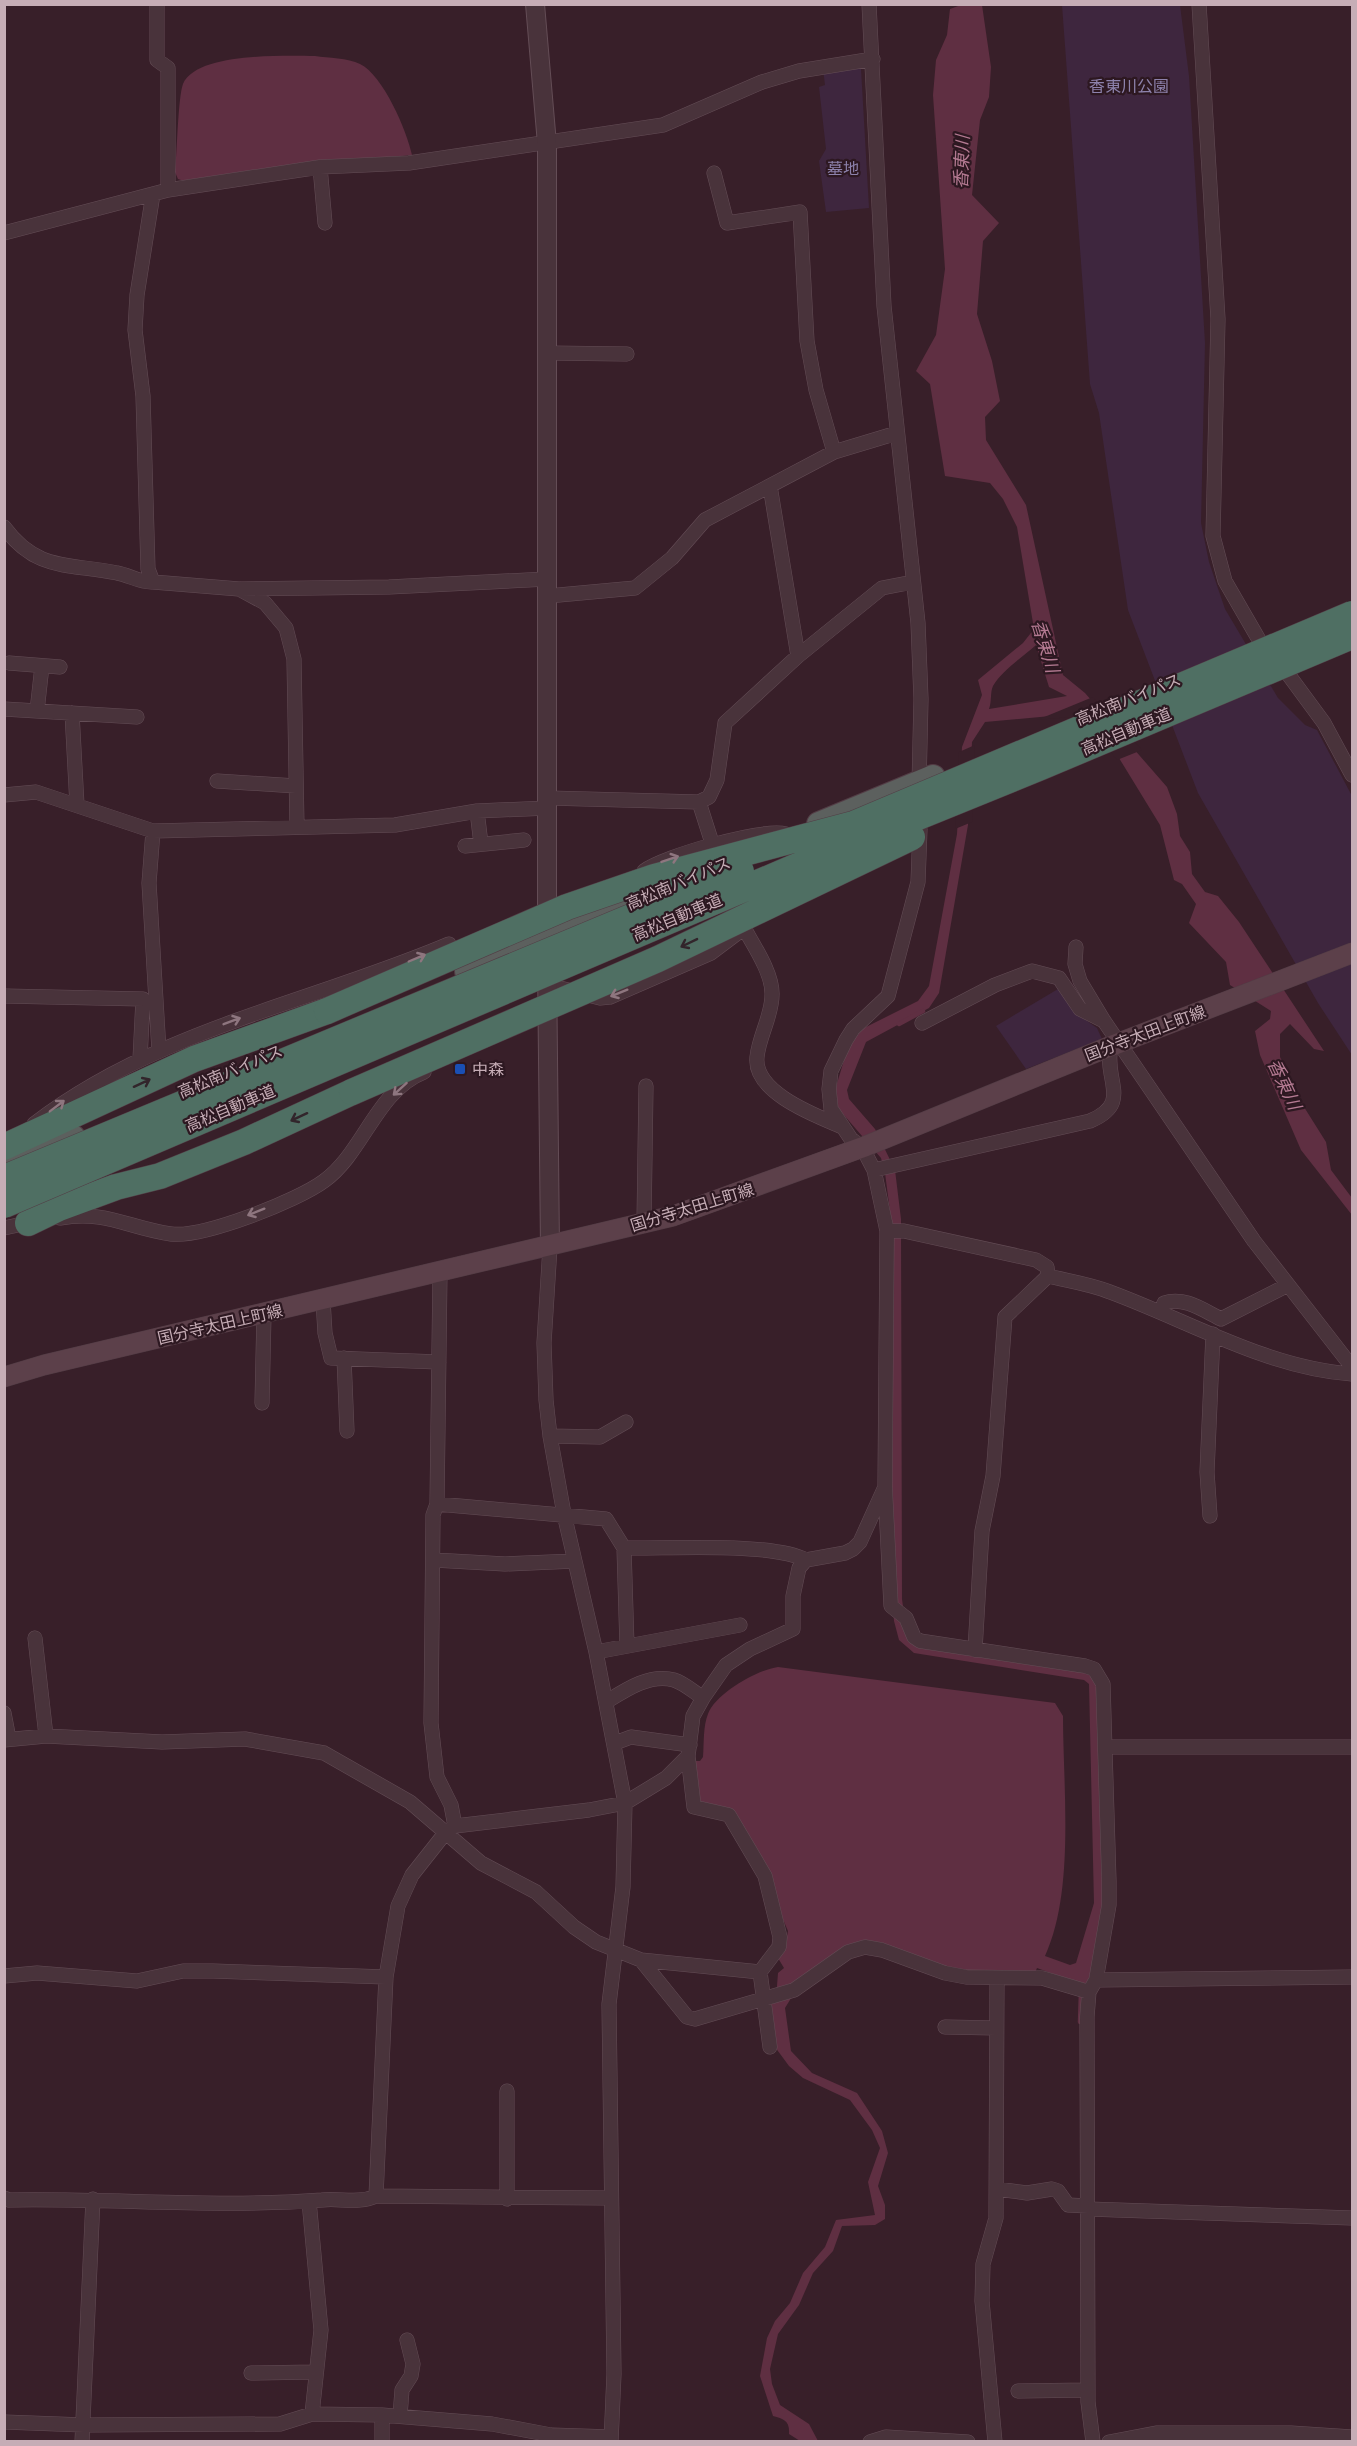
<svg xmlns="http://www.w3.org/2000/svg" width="1357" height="2446" font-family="'Open Sans','Noto Sans JP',sans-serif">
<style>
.green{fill:#3e263e}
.water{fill:#5f2f42;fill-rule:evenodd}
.pier{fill:#381f29}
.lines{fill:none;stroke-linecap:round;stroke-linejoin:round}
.stream{stroke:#5f2f42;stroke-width:4.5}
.minor-casing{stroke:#644d56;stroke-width:15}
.tertiary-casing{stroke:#644d56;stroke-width:20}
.secondary-casing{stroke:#523c45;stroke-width:21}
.trunk-casing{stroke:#533d46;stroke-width:26}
.motorway-casing{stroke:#533d46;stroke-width:27}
.minor{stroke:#49333b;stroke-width:14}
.tertiary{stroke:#49333b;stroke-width:18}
.secondary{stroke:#5c404a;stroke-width:20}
.trunk{stroke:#5c605e;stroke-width:24}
.motorway{stroke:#4f6f63;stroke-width:26}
.motorway-bridge-casing{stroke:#533d46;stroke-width:27;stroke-linecap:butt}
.motorway-bridge{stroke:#4f6f63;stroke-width:26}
.oneway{stroke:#8e767f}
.oneway2{stroke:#32252b}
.transit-dot{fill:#1a4fb4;stroke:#2d1821;stroke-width:2}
.labels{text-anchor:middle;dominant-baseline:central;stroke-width:4.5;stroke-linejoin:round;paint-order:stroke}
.park-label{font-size:16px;fill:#8d82ac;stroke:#2d1821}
.street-label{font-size:16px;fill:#c6adb6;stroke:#2d1821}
.poi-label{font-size:16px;fill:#c6adb6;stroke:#2d1821;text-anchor:start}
.water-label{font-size:18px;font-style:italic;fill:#b47a92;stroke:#2d1821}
</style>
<rect width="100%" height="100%" fill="#381f29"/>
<!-- green -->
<path class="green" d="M 1062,5 L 1180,5 L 1189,76 L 1205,343 L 1201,523 L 1209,562 L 1225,609 L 1278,698 L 1305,725 L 1317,730 L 1352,796 L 1352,1055 L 1318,1003 L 1198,793 L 1128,610 L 1099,413 L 1090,384 Z
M 856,64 L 861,69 L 869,208 L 826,212 L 819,161 L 826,149 L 819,87 L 825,85 L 823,69 Z
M 1058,989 L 1077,1014 L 1097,1028 L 1102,1039 L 1026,1069 L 996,1026 Z"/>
<!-- water -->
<path class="water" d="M 961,5 L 982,5 L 991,67 L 989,97 L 980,120 L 972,195 L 999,223 L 983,241 L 977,314 L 992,361 L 1000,401 L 985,417 L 986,440 L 1026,505 L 1063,675 L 1085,693 L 1167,787 L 1177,814 L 1180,836 L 1190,852 L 1192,874 L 1205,892 L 1218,896 L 1239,922 L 1324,1051 L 1314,1049 L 1290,1024 L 1280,1034 L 1280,1057 L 1304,1107 L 1326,1142 L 1331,1170 L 1352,1198 L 1352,1215 L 1301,1150 L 1260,1055 L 1255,1031 L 1270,1019 L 1271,1011 L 1230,985 L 1226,962 L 1189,923 L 1196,904 L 1182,884 L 1174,880 L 1160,825 L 1119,758 L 1083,713 L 985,722 L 972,742 L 968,825 L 939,993 L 929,1008 L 866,1042 L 847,1090 L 849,1099 L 875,1129 L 895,1170 L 901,1219 L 902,1599 L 906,1629 L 910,1638 L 1087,1670 L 1098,1684 L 1106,1906 L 1094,1974 L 1084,1985 L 1037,1968 L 1035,1973 L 961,1972 L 866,1942 L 793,1995 L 785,2008 L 791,2051 L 812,2073 L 857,2093 L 882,2131 L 888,2153 L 878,2186 L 885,2205 L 885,2219 L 875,2225 L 842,2226 L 833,2251 L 813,2273 L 799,2305 L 778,2334 L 770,2369 L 772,2384 L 780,2405 L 809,2424 L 818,2441 L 800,2441 L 789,2434 C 790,2421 784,2419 773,2416 L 760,2376 L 767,2338 L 775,2321 L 790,2303 L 803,2273 L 825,2247 L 836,2220 L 875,2215 L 868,2182 L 880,2148 L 872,2130 L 850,2100 L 803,2078 L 789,2066 L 775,2047 L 770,2000 L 776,1999 L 778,1973 L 784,1968 L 778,1958 L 785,1948 L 788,1931 L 746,1833 L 700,1803 L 694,1761 L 700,1761 L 703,1757 C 704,1743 703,1726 708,1714 C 716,1693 757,1670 778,1667 L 1055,1703 L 1063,1716 C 1063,1788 1075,1891 1045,1956 L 1070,1965 L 1076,1963 L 1094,1903 L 1089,1684 L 1084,1680 L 914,1653 L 899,1640 L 894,1621 L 892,1595 L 890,1458 L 893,1234 L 885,1173 L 881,1158 L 837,1107 L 835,1090 L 845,1057 L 853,1040 L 864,1028 L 918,1001 L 929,986 L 957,834 L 962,747 L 982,695 L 978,680 L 1023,643 L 1034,629 L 1017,527 L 1003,499 L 990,483 L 945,476 L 930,384 L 916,371 L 936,335 L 945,269 L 933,95 L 936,60 L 947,35 L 950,9 ZM 1036,645 L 1049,687 L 1067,696 L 989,709 C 992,701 990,692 993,686 C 1002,670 1023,657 1036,645 Z
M 315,56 C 328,58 348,58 360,64 C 383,75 407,131 412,155 L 321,163 L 184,181 L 178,179 L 175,172 C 177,154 178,97 183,84 C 197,52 285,56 315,56 Z"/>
<!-- pier -->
<path class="pier" d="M 1093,697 L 1142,750 L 1117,760 L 1082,716 L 1037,720 Z
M 975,745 L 972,822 L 955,829 L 959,752 Z"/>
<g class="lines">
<!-- stream -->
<path class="stream" d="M 899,1024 L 923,1011
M 1080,2022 L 1081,1992"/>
<defs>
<path id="minor" d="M 157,4 L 157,60 L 168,68 L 168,190
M 869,4 L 884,306 L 918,623 L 921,699 L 919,786
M 1199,4 L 1218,319 L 1213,536 L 1225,581 L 1262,645
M 320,167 L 325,223
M 714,173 L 727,223 L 800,212 L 807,341 L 816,390 L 834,452
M 153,194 L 137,295 L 135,330 L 143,396 L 148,569 L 153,582 L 239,589 L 265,603 L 286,628 L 294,659 L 297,827
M 4,233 L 168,190 L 320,167 L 409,163 L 663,125 L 762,82 L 799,71 L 873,59
M 547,353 L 627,354
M 770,486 L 798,656
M 4,527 C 37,572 69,563 117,573 C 129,575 141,583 153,582
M 241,589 L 389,587 L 547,579
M 548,596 L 635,588 L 672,558 L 705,520 L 834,452 L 897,433
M 9,663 L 60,667
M 1285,670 L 1324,723 L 1352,775
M 4,709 L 137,717
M 37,711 L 42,666
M 72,713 L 77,805
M 217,781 L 296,786
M 4,795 L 36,792 L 153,831 L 395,825 L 477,811 L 548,808
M 548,798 L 699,802 L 713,846
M 699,802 L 709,797 L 717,780 L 725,723 L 798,656 L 882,588 L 913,582
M 477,811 L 481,844
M 920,829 L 918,882 L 888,996 L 853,1029 L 846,1040 L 831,1071 L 829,1089 L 831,1109 L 851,1139 L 862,1147 L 874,1170 L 887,1231 L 885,1486 L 891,1606 L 906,1618 L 914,1637 L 920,1641 L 1085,1666 L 1094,1669 L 1103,1684 L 1109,1881 L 1109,1905 L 1096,1980 L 1089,1992 L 1087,2017 L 1088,2402 L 1093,2442
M 153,831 L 149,883 L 159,1051
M 465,846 L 524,840
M 644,871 C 664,856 762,828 786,834
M 744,928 C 754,946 773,974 772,995 C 772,1016 759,1036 757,1057 C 753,1092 814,1115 840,1126
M 1076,947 L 1075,964 L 1080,981 L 1104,1021 L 1254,1241 L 1352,1367
M 548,985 L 600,998 L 610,997 L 711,953 L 743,929
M 4,996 L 143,999 L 140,1059
M 922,1023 L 995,985 L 1032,971 L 1059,978 L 1080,1009 L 1104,1021
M 34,1124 C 156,1030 310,1003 449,944
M 874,1170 L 1090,1121 C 1133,1103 1103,1080 1111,1046
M 60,1218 C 106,1210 128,1228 171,1234 C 203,1238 297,1201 324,1181 C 364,1152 376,1091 424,1072
M 644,1223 L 646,1086
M 4,1228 L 32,1222
M 887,1231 L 904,1231 L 1036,1260 L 1047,1267 L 1048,1276 C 1068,1281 1090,1284 1110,1292 C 1189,1321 1267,1368 1352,1374
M 550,1247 L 544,1343 L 546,1400 L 550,1436 L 564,1514 L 596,1652 L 625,1803 L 623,1887 L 609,2004 L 614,2374 L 611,2442
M 440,1272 L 437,1504 L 433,1515 L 431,1723 L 437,1777 L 451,1805 L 455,1826
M 323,1300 L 325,1333 L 331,1358 L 439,1362
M 1161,1312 L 1164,1303 C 1184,1296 1203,1310 1221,1319 L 1288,1285
M 344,1358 L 347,1431
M 262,1403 L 264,1314
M 550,1436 L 600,1437 L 626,1422
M 437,1504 L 606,1519 L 624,1548 C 668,1549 772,1542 806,1560
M 1210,1516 L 1207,1472 L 1213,1334
M 624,1548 L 627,1646
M 434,1560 L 505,1564 L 575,1561
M 35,1638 L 46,1736
M 975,1650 L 982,1531 L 993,1476 L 1005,1317 L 1048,1276
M 596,1652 L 740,1625
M 606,1702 C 625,1690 650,1673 674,1680 C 684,1683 694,1692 703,1698
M 4,1713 L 9,1739
M 4,1740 L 46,1736 L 162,1742 L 245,1739 L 324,1753 L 410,1802 L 481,1863 L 536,1892 L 574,1927 L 596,1942 L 641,1960 L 760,1972 L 770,2047
M 615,1743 L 631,1737 L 690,1745
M 1107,1747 L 1352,1747
M 641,1960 L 687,2017 L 695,2019 L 794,1990 L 848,1952 L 865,1947 L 882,1950 L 945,1973 L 966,1977 L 1042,1978 L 1089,1992
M 760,1972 L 779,1947 L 780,1937 L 765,1876 L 729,1815 L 694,1807 L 688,1756 L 693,1716 L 703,1698 L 726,1665 L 750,1649 L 793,1629 L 793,1596 L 799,1568 L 806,1560 L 845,1553 L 853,1549 L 860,1542 L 884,1489
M 4,1976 L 37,1973 L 137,1981 L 183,1971 L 213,1971 L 386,1977
M 1096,1980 L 1352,1977
M 945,2027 L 996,2028
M 997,2189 L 1027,2193 L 1052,2189 L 1058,2191 L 1068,2205 L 1088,2206
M 376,2196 L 386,1977 L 398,1906 L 412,1875 L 446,1832 L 455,1826 L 589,1810 L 625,1803 L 666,1778 L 688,1756
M 4,2198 L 9,2200 C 113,2198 218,2208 322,2200 C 340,2198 359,2204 376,2196 L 610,2198
M 507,2199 L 507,2091
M 309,2201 L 321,2330 L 312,2414
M 1088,2209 L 1352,2218
M 251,2373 L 315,2372
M 1018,2391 L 1088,2390
M 382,2415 L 382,2442
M 400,2416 L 402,2390 L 411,2376 L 413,2364 L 407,2340
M 4,2422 L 84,2425 L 280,2424 L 312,2414 L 382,2415 L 492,2424 L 551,2435 L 611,2437
M 82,2442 L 93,2199
M 870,2442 L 886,2437 L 968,2442
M 995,2442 L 982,2301 L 983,2264 L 996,2218 L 997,1978
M 1109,2442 L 1156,2433 L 1291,2433 L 1352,2437"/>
<path id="tertiary" d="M 535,4 L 547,144 L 547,924
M 547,964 L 550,1247"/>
<path id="secondary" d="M 4,1377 L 44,1365 L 673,1216 L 866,1146 L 1106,1048 L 1352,953"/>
<path id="trunk" d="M 819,824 L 933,777
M 467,971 L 701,873
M 4,1162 L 73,1137"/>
<path id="motorway" d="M 4,1147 L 194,1059 L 327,1011
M 28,1223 L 59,1208 L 116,1187 L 160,1176 L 244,1142 L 352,1092"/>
</defs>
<!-- minor casing -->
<use href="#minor" class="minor-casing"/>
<!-- tertiary casing -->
<use href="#tertiary" class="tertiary-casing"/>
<!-- secondary casing -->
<use href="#secondary" class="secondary-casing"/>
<!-- trunk casing -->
<use href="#trunk" class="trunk-casing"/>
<!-- motorway casing -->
<use href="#motorway" class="motorway-casing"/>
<!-- minor -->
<use href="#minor" class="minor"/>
<!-- tertiary -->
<use href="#tertiary" class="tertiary"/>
<!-- secondary -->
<use href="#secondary" class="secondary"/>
<!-- trunk -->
<use href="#trunk" class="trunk"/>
<!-- motorway -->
<use href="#motorway" class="motorway"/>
<defs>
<path id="motorway-bridge" d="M 844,828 L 1352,614
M 327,1011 L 567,907 L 654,877 L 853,824
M 352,1092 L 658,959 L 912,837
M 4,1178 L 741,871
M 4,1205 L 795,867 L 1041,767 L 1352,636"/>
</defs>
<!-- motorway-bridge casing -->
<use href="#motorway-bridge" class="motorway-bridge-casing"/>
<!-- motorway-bridge -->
<use href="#motorway-bridge" class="motorway-bridge"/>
</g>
<!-- one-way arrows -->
<defs><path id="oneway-shaft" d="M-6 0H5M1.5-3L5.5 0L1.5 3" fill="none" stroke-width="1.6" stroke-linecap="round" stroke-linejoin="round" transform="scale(1.5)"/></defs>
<g class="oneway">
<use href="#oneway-shaft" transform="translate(670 859) rotate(-19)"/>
<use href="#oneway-shaft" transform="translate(417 958) rotate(-23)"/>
<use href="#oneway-shaft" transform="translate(619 993) rotate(158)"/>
<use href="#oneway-shaft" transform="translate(232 1021) rotate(-21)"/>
<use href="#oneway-shaft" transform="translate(400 1089) rotate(138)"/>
<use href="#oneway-shaft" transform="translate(57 1106) rotate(-37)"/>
<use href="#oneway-shaft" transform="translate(256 1212) rotate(158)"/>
</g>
<g class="oneway2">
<use href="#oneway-shaft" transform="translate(689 943) rotate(154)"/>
<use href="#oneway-shaft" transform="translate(142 1083) rotate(-25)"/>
<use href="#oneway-shaft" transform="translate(299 1117) rotate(155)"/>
</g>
<!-- markers -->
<rect class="transit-dot" x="454" y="1063" width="12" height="12" rx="3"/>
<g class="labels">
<!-- park labels -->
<g class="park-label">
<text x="1129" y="86">香東川公園</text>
<text x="843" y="168">墓地</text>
</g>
<!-- street labels -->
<g class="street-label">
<text transform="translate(1128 699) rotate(-22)">高松南バイパス</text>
<text transform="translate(1126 731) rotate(-23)">高松自動車道</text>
<text transform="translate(678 883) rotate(-23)">高松南バイパス</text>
<text transform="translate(677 917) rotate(-23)">高松自動車道</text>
<text transform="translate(1145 1033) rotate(-21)">国分寺太田上町線</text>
<text transform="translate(230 1071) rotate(-23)">高松南バイパス</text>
<text transform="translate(230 1108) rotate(-23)">高松自動車道</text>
<text transform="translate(692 1207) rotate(-17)">国分寺太田上町線</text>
<text transform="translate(220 1324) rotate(-13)">国分寺太田上町線</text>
</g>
<!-- poi labels -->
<g class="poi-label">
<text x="472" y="1069">中森</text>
</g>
<!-- water labels -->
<g class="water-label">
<text transform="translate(961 162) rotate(-88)">香東川</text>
<text transform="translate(1046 646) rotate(73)">香東川</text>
<text transform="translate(1285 1084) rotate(65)">香東川</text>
</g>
</g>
<!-- border -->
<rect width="1357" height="2446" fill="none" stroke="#c6adb6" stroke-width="12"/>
</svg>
